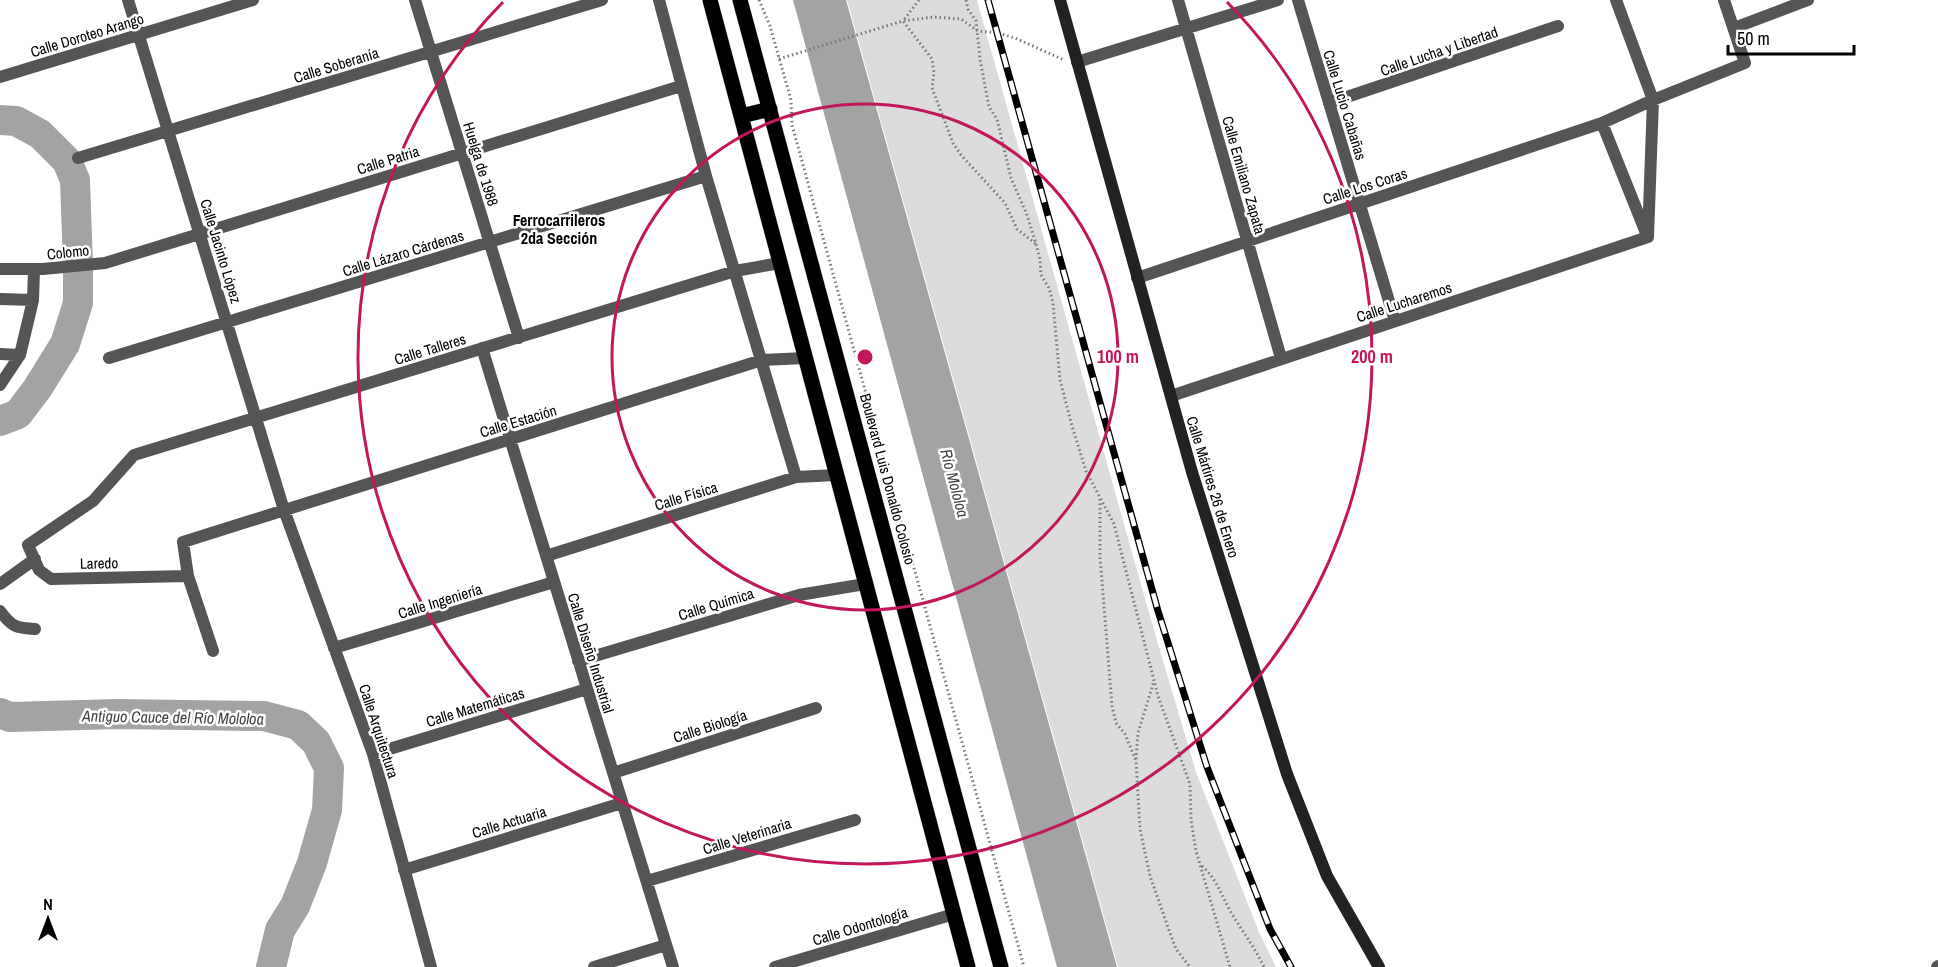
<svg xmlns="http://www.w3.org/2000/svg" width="1938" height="967" font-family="'Archivo Narrow',sans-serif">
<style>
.green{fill:#dcdcdc}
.water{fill:#a3a3a3}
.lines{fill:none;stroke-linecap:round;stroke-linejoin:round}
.river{stroke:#a3a3a3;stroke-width:30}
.primary-casing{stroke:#dbdbdb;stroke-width:16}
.path{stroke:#777;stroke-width:3;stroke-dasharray:1.5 3;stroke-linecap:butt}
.street{stroke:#555;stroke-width:12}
.secondary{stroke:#222;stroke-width:12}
.primary{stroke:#000;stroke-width:15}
.rail-casing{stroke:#000;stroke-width:7}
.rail{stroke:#fff;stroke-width:4.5;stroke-dasharray:14;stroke-linecap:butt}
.ring{fill:none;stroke:#c2185b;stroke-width:3}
.labels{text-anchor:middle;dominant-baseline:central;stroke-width:5;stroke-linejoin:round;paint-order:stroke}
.street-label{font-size:15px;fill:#000;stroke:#fff}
.neighbourhood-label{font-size:16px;font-weight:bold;fill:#000;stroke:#fff}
.water-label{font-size:16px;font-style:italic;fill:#444;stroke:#fff}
.centre{fill:#c2185b;stroke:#fff;stroke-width:3}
.ring-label{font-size:18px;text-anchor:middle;font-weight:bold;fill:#c2185b;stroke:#fff;stroke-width:5;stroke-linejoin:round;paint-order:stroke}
</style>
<rect width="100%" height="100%" fill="#fff"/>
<!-- green -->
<path class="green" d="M 847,0 L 977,0 L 1149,613 L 1196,772 L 1259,932 L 1276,967 L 1118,967 Z"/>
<!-- water -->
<path class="water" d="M 793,0 L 846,0 L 1117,967 L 1057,967 Z"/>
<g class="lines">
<!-- river -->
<path class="river" d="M 0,120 L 16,121 L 40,134 L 67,161 L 75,180 L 78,266 L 78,303 L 65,344 L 37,389 L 18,414 L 0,421
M 0,713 L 10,717 L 117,714 L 264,716 L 298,725 L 316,742 L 329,768 L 327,810 L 312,863 L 295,906 L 280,930 L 271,967"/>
<defs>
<path id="primary" d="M 710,0 L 968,967
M 740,0 L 1001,967
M 741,116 L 770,109"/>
</defs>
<!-- primary casing -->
<use href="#primary" class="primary-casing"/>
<!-- path -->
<path class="path" d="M 759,0 L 770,26 L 791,100 L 792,125 L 1024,967
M 919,0 L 903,21 L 932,59 L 934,73 L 932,88 L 953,143 L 961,155 L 1005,203 L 1017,229 L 1036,244
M 966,0 L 968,9 L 976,21 L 980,59 L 989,107 L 997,119 L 1011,178 L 1027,215 L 1036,244 L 1040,259 L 1041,275 L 1049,288 L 1053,303 L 1060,380 L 1072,426 L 1086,471 L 1114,524 L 1158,696 L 1190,784 L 1191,820 L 1196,851 L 1230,967
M 779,59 L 883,27 L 903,21 L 934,17 L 961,19 L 978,31 L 998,33 L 1015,38 L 1064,60
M 1100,499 L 1100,556 L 1112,706 L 1116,723 L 1125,734 L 1136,761 L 1140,829 L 1150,876 L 1170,933 L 1176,949 L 1190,967
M 1136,759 L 1138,733 L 1154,681
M 1202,866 C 1217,879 1222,897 1232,914 C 1243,932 1255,948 1264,967"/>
<!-- street -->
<path class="street" d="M 128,0 L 284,510 L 373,754 L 431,967
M 415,0 L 519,338
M 659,0 L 706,176 L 796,477
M 1178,0 L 1281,358
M 1298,0 L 1395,321
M 1616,0 L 1653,100 L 1648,237
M 1734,28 L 1808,0
M 1077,62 L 1278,0
M 0,77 L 253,0
M 1329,103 L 1558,26
M 1602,123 L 1646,233
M 78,158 L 602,0
M 780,263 L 735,271 L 134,455 L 93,501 L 28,545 L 39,570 L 51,579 L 188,576 L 183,542 L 762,360 L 805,358
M 0,269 L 43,269 L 105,263 L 681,86
M 1137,278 L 1602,123 L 1653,100 L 1745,63 L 1724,0
M 0,299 L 33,300
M 482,348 L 673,967
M 0,354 L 20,355
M 109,358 L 706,176
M 0,385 L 20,355 L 33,300 L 34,270
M 1171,396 L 1648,237
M 546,556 L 796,477 L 836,475
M 188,576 L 213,651
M 0,584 L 35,559
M 0,611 C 12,627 16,628 35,629
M 334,648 L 554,582
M 578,661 L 799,595 L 865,584
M 373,754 L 587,689
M 613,773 L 816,708
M 404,870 L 622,803
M 647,881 L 855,820
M 594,967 L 666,945
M 775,967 L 954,914
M 1937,967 L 1938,966"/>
<!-- secondary -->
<path class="secondary" d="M 1060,0 L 1192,472 L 1287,774 L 1327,876 L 1379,967"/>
<!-- primary -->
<use href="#primary" class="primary"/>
<defs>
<path id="rail" d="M 988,0 L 1158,611 L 1207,767 L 1270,929 L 1291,967"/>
</defs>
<!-- rail casing -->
<use href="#rail" class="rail-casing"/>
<!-- rail -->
<use href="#rail" class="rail"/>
</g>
<!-- distance rings -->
<g class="ring">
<circle cx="865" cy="357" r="253"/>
<path d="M1227 2A507 507 0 1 1 503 2"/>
</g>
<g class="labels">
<!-- street labels -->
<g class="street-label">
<text transform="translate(87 35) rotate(-17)">Calle Doroteo Arango</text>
<text transform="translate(1439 51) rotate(-19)">Calle Lucha y Libertad</text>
<text transform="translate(336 65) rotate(-17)">Calle Soberanía</text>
<text transform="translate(1345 105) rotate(73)">Calle Lucio Cabañas</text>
<text transform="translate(388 160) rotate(-17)">Calle Patria</text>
<text transform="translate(481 164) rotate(73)">Huelga de 1988</text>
<text transform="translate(1244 175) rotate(74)">Calle Emiliano Zapata</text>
<text transform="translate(1365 186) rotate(-18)">Calle Los Coras</text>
<text transform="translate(221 251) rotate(73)">Calle Jacinto López</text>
<text transform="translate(68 252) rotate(-6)">Colomo</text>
<text transform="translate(403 253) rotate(-17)">Calle Lázaro Cárdenas</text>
<text transform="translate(1404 302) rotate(-18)">Calle Lucharemos</text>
<text transform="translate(430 349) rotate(-17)">Calle Talleres</text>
<text transform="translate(518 421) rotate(-17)">Calle Estación</text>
<text transform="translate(888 479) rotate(75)">Boulevard Luis Donaldo Colosio</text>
<text transform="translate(1213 487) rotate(73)">Calle Mártires 26 de Enero</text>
<text transform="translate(686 496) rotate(-17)">Calle Física</text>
<text transform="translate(99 563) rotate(-1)">Laredo</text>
<text transform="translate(440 601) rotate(-17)">Calle Ingeniería</text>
<text transform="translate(716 604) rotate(-17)">Calle Química</text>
<text transform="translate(591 653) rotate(73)">Calle Diseño Industrial</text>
<text transform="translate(475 707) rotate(-17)">Calle Matemáticas</text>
<text transform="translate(710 726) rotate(-18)">Calle Biología</text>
<text transform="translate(379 731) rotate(72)">Calle Arquitectura</text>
<text transform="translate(509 822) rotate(-17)">Calle Actuaria</text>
<text transform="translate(747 836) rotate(-17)">Calle Veterinaria</text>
<text transform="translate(860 926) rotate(-17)">Calle Odontología</text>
</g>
<!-- neighbourhood labels -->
<g class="neighbourhood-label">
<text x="559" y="220">Ferrocarrileros<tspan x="559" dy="18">2da Sección</tspan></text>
</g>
<!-- water labels -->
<g class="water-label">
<text transform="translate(955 483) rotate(75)">Río Mololoa</text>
<text transform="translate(173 717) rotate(1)">Antiguo Cauce del Río Mololoa</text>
</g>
</g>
<circle cx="865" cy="357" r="9" class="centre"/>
<g class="ring-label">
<text x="1118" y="363">100 m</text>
<text x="1372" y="363">200 m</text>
</g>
<!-- north arrow -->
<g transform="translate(48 919)" stroke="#ffffff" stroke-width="4.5" paint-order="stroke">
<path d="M0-4.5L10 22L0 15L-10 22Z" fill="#000000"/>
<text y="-9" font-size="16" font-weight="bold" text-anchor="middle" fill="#000000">N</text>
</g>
<!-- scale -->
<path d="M1728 45v9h126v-9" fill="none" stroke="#000000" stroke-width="3"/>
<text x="1737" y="45" font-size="18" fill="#000000" stroke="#ffffff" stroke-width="4.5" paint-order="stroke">50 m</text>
</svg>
